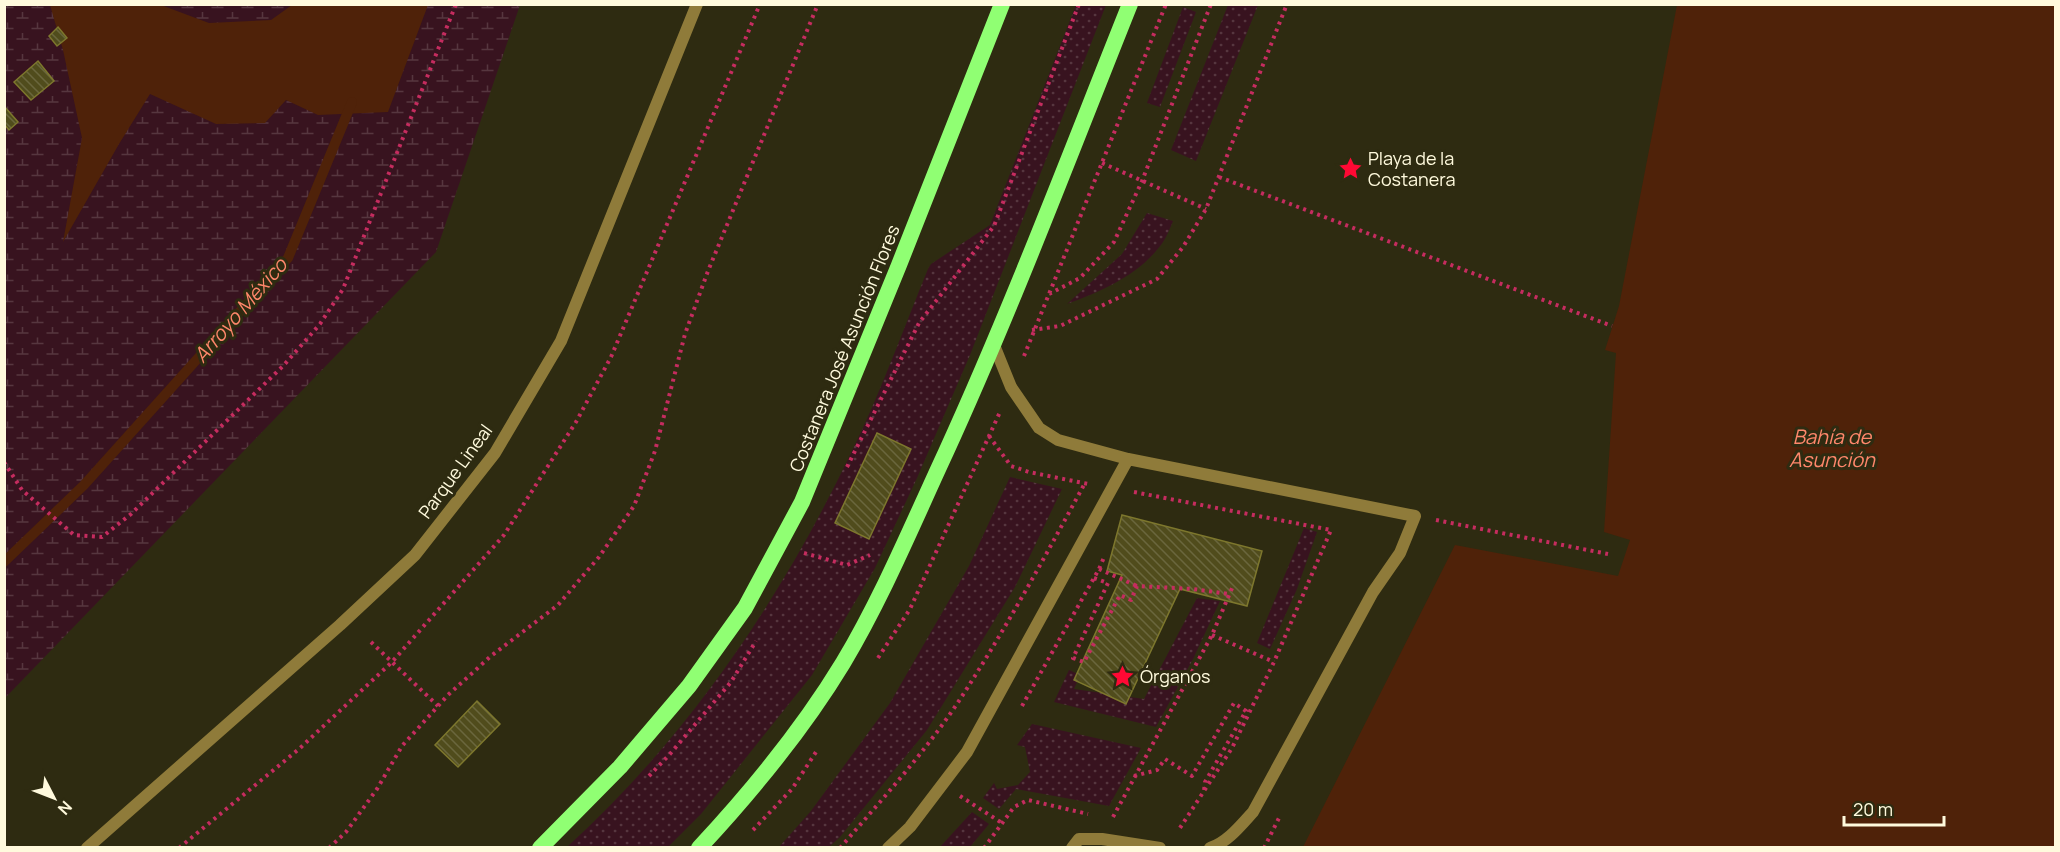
<svg xmlns="http://www.w3.org/2000/svg" width="2060" height="852" font-family="Manrope,sans-serif">
<style>
.grass{fill:url(#grass-dots)}
.wetland{fill:url(#wetland-marsh)}
.water{fill:#4f2209}
.lines{fill:none;stroke-linecap:round;stroke-linejoin:round}
.stream{stroke:#4f2209;stroke-width:10}
.building{fill:url(#building-back-hatch);stroke:#7d772d;stroke-width:1.5}
.path{stroke:#c52c5f;stroke-width:4;stroke-dasharray:3 4.5;stroke-linecap:butt}
.service{stroke:#8f7b3a;stroke-width:12}
.minor{stroke:#8f7b3a;stroke-width:12}
.trunk{stroke:#90ff73;stroke-width:16}
.labels{text-anchor:middle;dominant-baseline:central;stroke-width:6;stroke-linejoin:round;paint-order:stroke}
.poi-label{font-size:18px;fill:#fffadd;stroke:#2e2b11;text-anchor:start}
.street-label{font-size:18px;fill:#fffadd;stroke:#2e2b11}
.water-label{font-size:20px;font-style:italic;fill:#ff876b;stroke:#2e2b11}
</style>
<defs>
<pattern id="grass-dots" width="8" height="8" patternUnits="userSpaceOnUse" patternTransform="scale(1.5)"><rect width="8" height="8" fill="#38131f"/><path d="M2 2h.1M6 6h.1" fill="none" stroke="#56363f" stroke-width="1.8" stroke-linecap="round"/></pattern>
<pattern id="wetland-marsh" width="20" height="14" patternUnits="userSpaceOnUse" patternTransform="scale(1.5)"><rect width="20" height="14" fill="#38131f"/><path d="M1 5h8M5 5V1M11 12h8M15 12V8" fill="none" stroke="#56363f"/></pattern>
<pattern id="building-back-hatch" width="6" height="6" patternUnits="userSpaceOnUse" patternTransform="scale(1.5)"><rect width="6" height="6" fill="#504c1c"/><path d="M-1 5l2 2M0 0l6 6M5-1l2 2" fill="none" stroke="#6a673d"/></pattern>
</defs>
<rect width="100%" height="100%" fill="#2e2b11"/>
<!-- grass -->
<path class="grass" d="M 1076,5 L 1106,5 L 970,355 L 917,478 L 875,568 L 812,675 L 701,814 L 668,847 L 566,848 C 688,737 780,601 851,453 C 880,394 903,330 928,269 L 931,264 L 990,225 Z
M 1228,5 L 1258,5 L 1196,161 L 1171,150 Z
M 1183,7 L 1196,12 L 1160,107 L 1147,103 Z
M 1147,213 L 1173,221 C 1170,228 1167,236 1163,242 C 1140,275 1102,291 1067,304 L 1122,254 Z
M 1010,477 L 1062,489 L 1015,587 L 927,730 L 840,837 L 829,847 L 779,847 L 811,811 L 890,703 L 969,566 Z
M 1304,528 L 1317,532 L 1297,589 L 1270,649 L 1257,643 Z
M 1197,598 L 1220,601 L 1193,659 L 1156,727 L 1054,702 L 1069,670 L 1080,675 L 1074,689 L 1144,699 Z
M 1032,724 L 1141,748 L 1109,806 L 1016,789 L 999,809 L 983,798 L 994,783 L 997,789 L 1018,785 L 1030,772 L 1025,747 L 1017,745 Z
M 972,812 L 989,824 L 970,847 L 940,847 Z"/>
<!-- wetland -->
<path class="wetland" d="M 5,5 L 520,5 L 436,252 L 5,698 Z"/>
<!-- water -->
<path class="water" d="M 50,5 L 161,5 L 209,23 L 271,20 L 292,5 L 428,5 L 388,112 L 318,115 L 286,100 L 265,123 L 216,124 L 150,94 L 119,144 L 63,242 L 82,138 L 63,50 Z
M 1677,5 L 2055,5 L 2055,847 L 1303,847 L 1455,545 L 1618,576 L 1630,540 L 1604,532 L 1616,353 L 1605,350 L 1619,306 Z"/>
<g class="lines">
<!-- stream -->
<path class="stream" d="M 4,562 L 84,485 L 288,258 L 352,102"/>
</g>
<!-- building -->
<path class="building" d="M 58,27 L 67,38 L 57,46 L 49,36 Z
M 38,61 L 54,81 L 31,100 L 14,82 Z
M 4,106 L 18,122 L 9,130 L 4,124 Z
M 877,433 L 911,449 L 869,539 L 835,523 Z
M 1122,515 L 1262,551 L 1247,606 L 1180,589 L 1126,704 L 1074,680 L 1122,575 L 1107,571 Z
M 477,701 L 500,724 L 458,767 L 435,745 Z"/>
<g class="lines">
<!-- path -->
<path class="path" d="M 1102,163 L 1206,209
M 1219,177 L 1612,326
M 1049,294 L 1080,278 L 1114,242 L 1142,181 L 1211,4
M 1032,330 L 1060,326 L 1157,279 L 1183,247 L 1206,209 L 1287,4
M 1024,356 L 1166,4
M 989,436 L 1011,466 L 1029,472 L 1088,484
M 4,462 L 22,490 L 74,535 L 102,537 L 131,514 L 284,365 L 320,324 L 343,289 L 456,4
M 847,467 L 919,323 L 994,226 L 1079,4
M 1134,492 L 1331,530 L 1274,662 L 1232,748 L 1178,831
M 1436,520 L 1608,554
M 804,553 L 847,565 L 870,555
M 1099,569 L 1137,586
M 1094,578 L 1108,583 L 1073,658 L 1084,662 L 1120,595 L 1131,600 L 1137,586 L 1193,589 L 1229,594
M 1212,635 L 1274,662
M 371,642 L 438,706
M 878,658 L 910,609 L 1000,412
M 1022,706 L 1099,569 L 1105,555
M 649,776 L 670,754 L 731,682 L 756,641
M 1134,776 L 1157,770 L 1165,759 L 1192,776 L 1234,703 L 1246,711 L 1205,782 L 1204,791
M 960,796 L 1002,823
M 1113,817 L 1212,635 L 1233,586
M 753,830 L 792,789 L 816,752
M 179,848 L 299,749 L 392,662 L 504,535 L 576,422 L 611,357 L 760,4
M 329,848 L 346,832 L 377,789 L 402,746 L 448,695 L 491,656 L 558,605 L 599,557 L 634,506 L 655,451 L 685,334 L 708,271 L 818,4
M 840,848 C 884,797 930,747 966,690 C 1009,623 1047,553 1085,483
M 984,848 L 1014,807 L 1028,800 L 1088,814
M 1264,848 L 1280,816"/>
<!-- service -->
<path class="service" d="M 994,345 L 1011,387 L 1039,428 L 1058,440 L 1128,459 L 1415,516 L 1400,553 L 1373,592 L 1253,812 C 1241,825 1228,842 1210,848
M 888,848 L 910,827 L 967,752 L 1128,459
M 1072,848 L 1079,839 L 1102,839 L 1160,848"/>
<!-- minor -->
<path class="minor" d="M 87,848 L 340,625 L 415,555 L 495,453 L 561,341 L 697,4"/>
<!-- trunk -->
<path class="trunk" d="M 540,848 L 620,767 L 689,686 L 745,608 L 802,502 L 899,265 L 1002,4
M 699,848 C 752,791 803,729 843,663 C 883,596 913,523 946,452 C 1013,305 1070,154 1130,4"/>
</g>
<!-- icons -->
<defs>
<symbol id="sight-bare" viewBox="-9 -9 18 18"><path d="M0-6L1.8-2.2L6-1.7L2.9 1.2L3.7 5.4L0 3.3L-3.7 5.4L-2.9 1.2L-6-1.7L-1.8-2.2Z" fill="#ff0934" stroke="#2e2b11" stroke-width="2.5" paint-order="stroke"/></symbol>
</defs>
<g fill-rule="evenodd">
<use href="#sight-bare" x="1334" y="152" width="33" height="33"/>
<use href="#sight-bare" x="1106" y="660" width="33" height="33"/>
</g>
<g class="labels">
<!-- poi labels -->
<g class="poi-label">
<text x="1368" y="158">Playa de la<tspan x="1368" dy="21">Costanera</tspan></text>
<text x="1140" y="676">Órganos</text>
</g>
<!-- street labels -->
<g class="street-label">
<text transform="translate(844 348) rotate(-68)">Costanera José Asunción Flores</text>
<text transform="translate(455 471) rotate(-54)">Parque Lineal</text>
</g>
<!-- water labels -->
<g class="water-label">
<text transform="translate(240 310) rotate(-49)">Arroyo México</text>
<text x="1832" y="436">Bahía de<tspan x="1832" dy="23">Asunción</tspan></text>
</g>
</g>
<!-- border -->
<rect width="2060" height="852" fill="none" stroke="#fffadd" stroke-width="12"/>
<!-- north arrow -->
<g transform="translate(54 798) rotate(132)" stroke="#2e2b11" stroke-width="4.5" paint-order="stroke">
<path d="M0-4.5L10 22L0 15L-10 22Z" fill="#fffadd"/>
<text y="-9" font-size="16" font-weight="bold" text-anchor="middle" fill="#fffadd">N</text>
</g>
<!-- scale -->
<path d="M1844 816v9h100v-9" fill="none" stroke="#fffadd" stroke-width="3"/>
<text x="1853" y="816" font-size="18" fill="#fffadd" stroke="#2e2b11" stroke-width="4.5" paint-order="stroke">20 m</text>
</svg>
